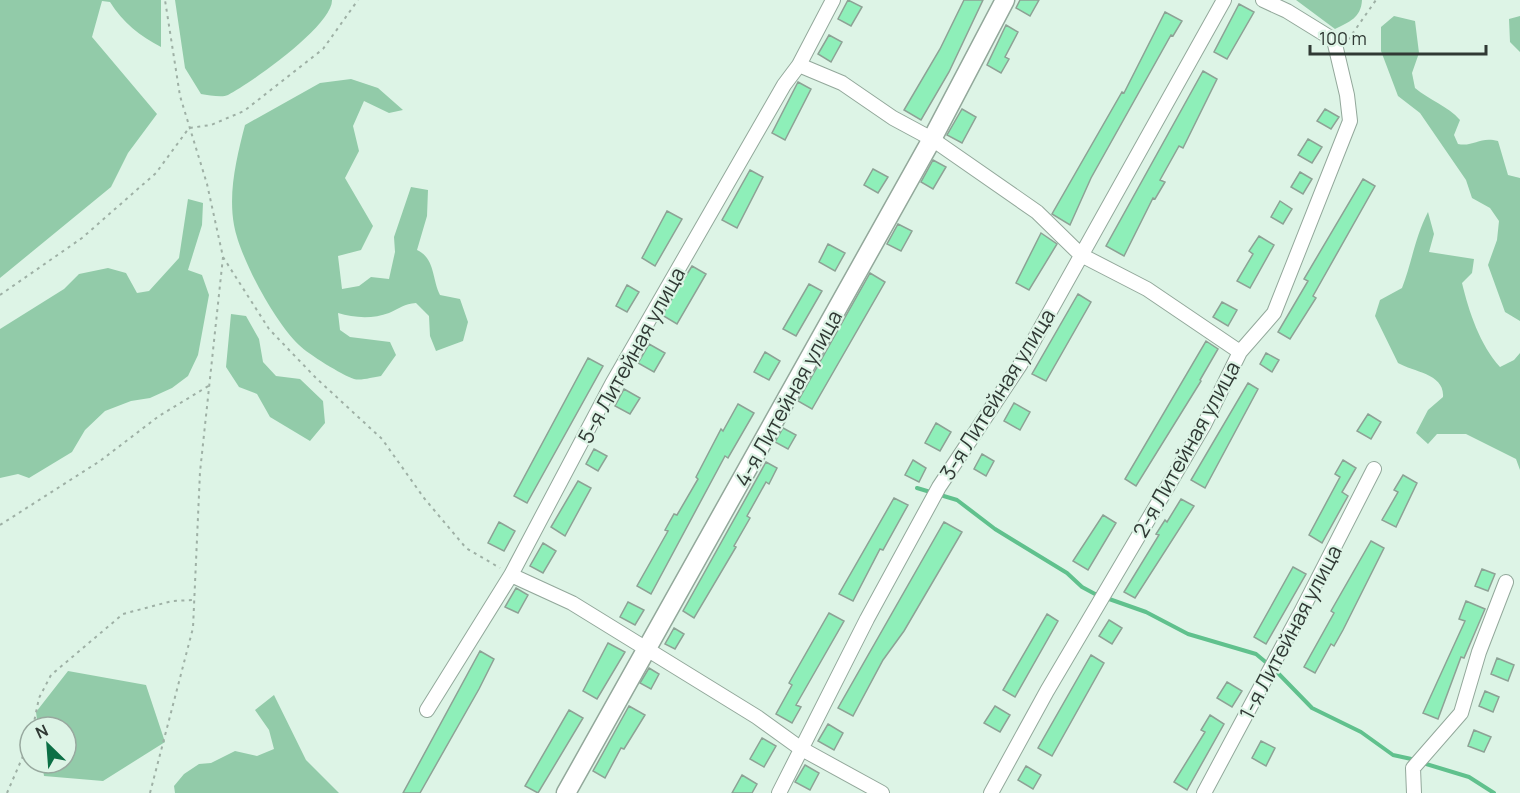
<svg xmlns="http://www.w3.org/2000/svg" width="1520" height="793" font-family="Manrope,sans-serif">
<style>
.green{fill:#92cba9}
.lines{fill:none;stroke-linecap:round;stroke-linejoin:round}
.stream{stroke:#60c18d;stroke-width:4}
.building{fill:#8eefb9;stroke:#8da295;stroke-width:1.5}
.minor-casing{stroke:#93a89b;stroke-width:16}
.tertiary-casing{stroke:#93a89b;stroke-width:21}
.path{stroke:#9eb0a5;stroke-width:2;stroke-dasharray:3 4.5;stroke-linecap:butt}
.minor{stroke:#fff;stroke-width:14}
.tertiary{stroke:#fff;stroke-width:18}
.labels{text-anchor:middle;dominant-baseline:central;stroke-width:4.5;stroke-linejoin:round;paint-order:stroke}
.street-label{font-size:21px;fill:#303934;stroke:#ddf4e6}
</style>
<rect width="100%" height="100%" fill="#ddf4e6"/>
<!-- green -->
<path class="green" d="M 0,0 L 161,0 L 161,47 C 140,36 123,23 110,2 L 102,1 L 92,37 L 157,114 L 128,153 L 111,187 L 0,278 Z
M 175,0 L 332,0 C 333,25 251,83 228,95 C 222,98 209,95 201,94 L 185,68 Z
M 1296,0 L 1362,0 C 1361,18 1349,22 1335,29 Z
M 1394,16 L 1415,21 L 1419,53 L 1412,73 L 1415,88 C 1429,100 1448,106 1460,120 L 1454,135 L 1458,144 C 1474,147 1480,136 1498,141 L 1508,175 L 1520,178 L 1520,321 L 1505,312 L 1488,265 L 1497,240 L 1499,221 L 1490,208 L 1472,198 L 1466,180 L 1420,113 L 1398,96 L 1381,51 L 1381,27 Z
M 1520,16 L 1520,52 L 1510,42 L 1509,19 Z
M 351,79 L 378,88 L 403,110 L 389,113 L 364,101 L 353,126 L 359,151 L 345,178 L 373,226 L 361,250 L 338,256 L 342,289 L 359,286 L 371,277 L 389,279 L 395,252 L 394,237 L 411,187 L 428,190 L 427,216 L 417,250 C 435,258 432,279 440,295 L 460,299 L 468,322 L 463,341 L 436,351 L 430,336 L 429,316 L 416,303 C 404,304 400,308 389,313 C 373,319 354,318 338,313 L 340,330 L 350,337 L 390,342 L 396,355 L 381,376 C 373,377 361,381 354,379 C 342,375 308,354 299,345 C 274,321 240,258 234,225 C 228,192 237,156 245,125 L 320,83 Z
M 188,199 L 203,203 L 202,225 L 188,270 L 202,275 L 209,295 L 198,355 L 188,376 L 172,388 L 150,398 L 131,401 L 105,411 L 85,430 L 72,452 L 29,478 L 18,474 L 0,478 L 0,329 L 64,289 L 79,274 L 108,268 L 126,273 L 137,293 L 149,291 L 179,258 Z
M 1428,212 L 1434,234 L 1429,252 L 1474,259 L 1472,273 L 1462,283 C 1469,312 1480,345 1500,367 L 1514,360 L 1520,353 L 1520,470 L 1516,459 L 1466,434 L 1437,434 L 1428,444 L 1416,433 L 1428,410 L 1443,397 C 1445,374 1414,372 1398,363 L 1375,316 L 1380,300 L 1402,288 C 1412,262 1415,237 1428,212 Z
M 231,314 L 246,316 L 259,339 L 263,362 L 276,376 L 300,379 L 323,401 L 325,423 L 310,441 L 270,417 L 257,394 L 239,387 L 226,367 Z
M 68,671 L 146,685 L 165,742 L 103,781 L 44,776 L 42,763 L 66,763 L 66,727 L 38,727 L 36,712 Z
M 274,695 L 306,760 L 339,793 L 175,793 L 174,786 L 184,774 L 199,764 L 211,763 L 235,751 L 257,756 L 274,749 L 269,730 L 255,710 Z"/>
<g class="lines">
<!-- stream -->
<path class="stream" d="M 917,488 L 957,500 L 995,529 L 1067,573 L 1082,587 L 1095,594 L 1146,612 L 1188,634 L 1256,654 L 1268,664
M 1274,669 L 1312,708 L 1361,732 L 1393,755 L 1416,760
M 1423,763 L 1469,777 L 1494,793"/>
</g>
<!-- building -->
<path class="building" d="M 848,0 L 862,7 L 851,26 L 838,19 Z
M 964,0 L 983,0 L 949,72 L 921,120 L 904,110 L 940,49 Z
M 1020,0 L 1039,0 L 1030,16 L 1016,8 Z
M 1239,4 L 1254,12 L 1227,59 L 1214,52 Z
M 1165,12 L 1182,21 L 1173,36 L 1171,35 L 1091,178 L 1070,225 L 1052,214 L 1122,92 L 1124,93 Z
M 1006,25 L 1018,32 L 1005,57 L 1009,59 L 1001,73 L 987,65 Z
M 829,35 L 842,42 L 831,62 L 818,54 Z
M 1203,71 L 1217,79 L 1183,148 L 1179,146 L 1160,180 L 1165,182 L 1155,199 L 1153,198 L 1124,256 L 1106,246 Z
M 798,82 L 811,89 L 785,140 L 772,133 Z
M 962,109 L 976,117 L 962,143 L 947,135 Z
M 1325,109 L 1339,117 L 1331,129 L 1317,121 Z
M 1308,139 L 1322,147 L 1312,163 L 1298,155 Z
M 933,160 L 946,167 L 933,189 L 921,182 Z
M 873,169 L 888,177 L 878,193 L 864,185 Z
M 750,170 L 763,177 L 737,228 L 722,220 Z
M 1300,172 L 1312,179 L 1303,194 L 1291,187 Z
M 1363,179 L 1375,186 L 1313,296 L 1316,298 L 1290,339 L 1278,332 L 1308,281 L 1304,279 Z
M 1280,201 L 1292,209 L 1283,224 L 1271,217 Z
M 667,211 L 682,219 L 655,266 L 642,258 Z
M 898,224 L 912,231 L 901,251 L 887,244 Z
M 1041,233 L 1057,244 L 1029,290 L 1016,283 Z
M 1259,236 L 1274,245 L 1250,288 L 1237,281 L 1253,254 L 1249,251 Z
M 828,244 L 845,253 L 835,271 L 819,262 Z
M 692,266 L 706,274 L 677,324 L 662,315 Z
M 870,273 L 885,282 L 812,409 L 798,401 Z
M 809,284 L 822,291 L 796,336 L 783,329 Z
M 627,285 L 639,292 L 627,312 L 616,306 Z
M 1078,294 L 1091,302 L 1046,381 L 1032,374 Z
M 1222,302 L 1237,310 L 1228,326 L 1213,317 Z
M 1206,341 L 1218,349 L 1200,380 L 1201,381 L 1136,486 L 1125,479 Z
M 649,344 L 665,353 L 654,372 L 638,363 Z
M 765,352 L 780,361 L 769,380 L 754,372 Z
M 1266,353 L 1279,360 L 1272,372 L 1260,364 Z
M 588,358 L 603,366 L 527,503 L 514,496 Z
M 1248,383 L 1258,389 L 1205,488 L 1191,480 Z
M 624,389 L 640,398 L 630,414 L 615,406 Z
M 1014,403 L 1030,412 L 1020,430 L 1004,421 Z
M 738,404 L 754,413 L 728,458 L 725,456 L 651,594 L 637,586 L 668,531 L 665,530 L 674,514 L 677,515 L 698,479 L 696,477 L 721,429 L 723,431 Z
M 1368,414 L 1381,422 L 1371,439 L 1357,431 Z
M 936,423 L 951,432 L 940,451 L 925,443 Z
M 783,428 L 796,435 L 788,449 L 775,442 Z
M 594,449 L 607,456 L 598,471 L 586,464 Z
M 982,454 L 994,461 L 986,476 L 974,469 Z
M 913,460 L 926,468 L 919,482 L 905,475 Z
M 1343,460 L 1356,468 L 1342,492 L 1348,496 L 1322,543 L 1309,535 L 1340,477 L 1335,474 Z
M 766,462 L 777,468 L 769,484 L 766,482 L 747,516 L 750,518 L 734,546 L 736,547 L 694,618 L 683,611 Z
M 1403,475 L 1417,483 L 1396,527 L 1382,520 L 1398,492 L 1394,490 Z
M 578,481 L 591,488 L 565,536 L 551,527 Z
M 894,498 L 908,505 L 883,550 L 880,549 L 853,601 L 839,594 Z
M 1181,499 L 1194,506 L 1135,598 L 1124,592 L 1159,535 L 1156,534 L 1165,520 L 1167,522 Z
M 1103,515 L 1116,523 L 1088,570 L 1073,561 Z
M 499,522 L 515,531 L 504,551 L 488,543 Z
M 944,522 L 962,532 L 904,631 L 883,660 L 853,716 L 838,708 Z
M 1371,541 L 1384,548 L 1343,630 L 1334,646 L 1331,644 L 1315,673 L 1304,667 L 1334,613 L 1331,611 Z
M 543,543 L 556,551 L 543,573 L 530,566 Z
M 1293,567 L 1306,574 L 1266,644 L 1254,637 Z
M 1482,569 L 1495,574 L 1488,591 L 1475,586 Z
M 516,588 L 528,595 L 518,613 L 505,607 Z
M 1466,601 L 1485,609 L 1464,658 L 1461,657 L 1438,719 L 1423,713 L 1465,621 L 1459,619 Z
M 628,602 L 644,610 L 635,625 L 620,617 Z
M 829,613 L 844,621 L 796,705 L 801,707 L 792,723 L 776,714 L 792,685 L 789,683 Z
M 1047,614 L 1058,621 L 1015,697 L 1003,690 Z
M 1109,620 L 1122,628 L 1112,644 L 1099,636 Z
M 674,628 L 684,634 L 675,649 L 665,644 Z
M 608,643 L 625,652 L 597,699 L 583,691 Z
M 480,651 L 494,659 L 479,689 L 420,793 L 403,793 Z
M 1091,655 L 1104,663 L 1052,756 L 1038,748 Z
M 1497,658 L 1514,665 L 1508,681 L 1491,674 Z
M 649,668 L 659,674 L 651,689 L 640,683 Z
M 1227,682 L 1242,691 L 1232,707 L 1217,698 Z
M 1485,691 L 1499,697 L 1493,712 L 1479,706 Z
M 629,706 L 645,715 L 624,749 L 621,748 L 605,778 L 593,771 Z
M 995,706 L 1010,715 L 1000,732 L 984,723 Z
M 569,710 L 583,718 L 538,793 L 525,786 Z
M 1210,715 L 1224,724 L 1187,790 L 1174,782 L 1205,732 L 1201,730 Z
M 828,724 L 843,733 L 834,750 L 818,741 Z
M 1474,730 L 1491,737 L 1484,752 L 1468,746 Z
M 762,738 L 776,746 L 764,767 L 750,759 Z
M 1261,741 L 1275,748 L 1266,766 L 1252,758 Z
M 805,765 L 819,773 L 810,790 L 795,782 Z
M 1026,766 L 1041,775 L 1033,789 L 1018,780 Z
M 742,775 L 757,784 L 752,793 L 732,793 Z"/>
<g class="lines">
<defs>
<path id="minor" d="M 799,65 L 842,83 L 893,118 L 932,139 L 1037,212 L 1081,255 L 1147,289 L 1240,352
M 511,575 L 572,603 L 757,717 L 800,748 L 882,793
M 427,710 L 511,575 L 612,384 L 784,85 L 799,65 L 833,0
M 779,793 L 867,619 L 939,487 L 1020,365 L 1224,0
M 991,793 L 1047,691 L 1204,425 L 1240,352 L 1274,313 L 1350,121 L 1347,95 L 1334,40 L 1287,11 L 1263,0
M 1204,793 L 1302,610 L 1374,469
M 1414,793 L 1413,768 L 1461,713 L 1479,652 L 1506,582"/>
<path id="tertiary" d="M 566,793 L 932,139 L 1005,0"/>
</defs>
<!-- minor casing -->
<use href="#minor" class="minor-casing"/>
<!-- tertiary casing -->
<use href="#tertiary" class="tertiary-casing"/>
<!-- path -->
<path class="path" d="M 1348,40 L 1376,0
M 223,257 L 269,329 L 316,378 L 382,439 L 424,498 L 466,548 L 500,568
M 0,295 L 82,238 L 156,173 L 189,128 L 211,125 L 244,111 L 323,49 L 358,0
M 0,525 L 100,461 L 159,416 L 210,385
M 33,727 L 39,698 L 51,675 L 123,614 L 172,601 L 194,600
M 7,793 L 30,740
M 150,793 L 193,628 L 200,472 L 223,257 L 207,184 L 180,96 L 165,0"/>
<!-- minor -->
<use href="#minor" class="minor"/>
<!-- tertiary -->
<use href="#tertiary" class="tertiary"/>
</g>
<g class="labels">
<!-- street labels -->
<g class="street-label">
<text transform="translate(631 355) rotate(-61)">5-я Литейная улица</text>
<text transform="translate(997 394) rotate(-58)">3-я Литейная улица</text>
<text transform="translate(788 398) rotate(-61)">4-я Литейная улица</text>
<text transform="translate(1186 449) rotate(-61)">2-я Литейная улица</text>
<text transform="translate(1290 632) rotate(-62)">1-я Литейная улица</text>
</g>
</g>
<!-- north arrow -->
<g transform="translate(48 745) rotate(335)"><circle r="28" fill="#ddf4e6" stroke="#98a99f" stroke-width="1.5"/>
<path d="M0-4.5L10 22L0 15L-10 22Z" fill="#0b6f45"/>
<text y="-9" font-size="16" font-weight="bold" text-anchor="middle" fill="#303934">N</text>
</g>
<!-- scale -->
<path d="M1310 45v9h176v-9" fill="none" stroke="#303934" stroke-width="3"/>
<text x="1319" y="45" font-size="18" fill="#303934" stroke="#ddf4e6" stroke-width="4.5" paint-order="stroke">100 m</text>
</svg>
